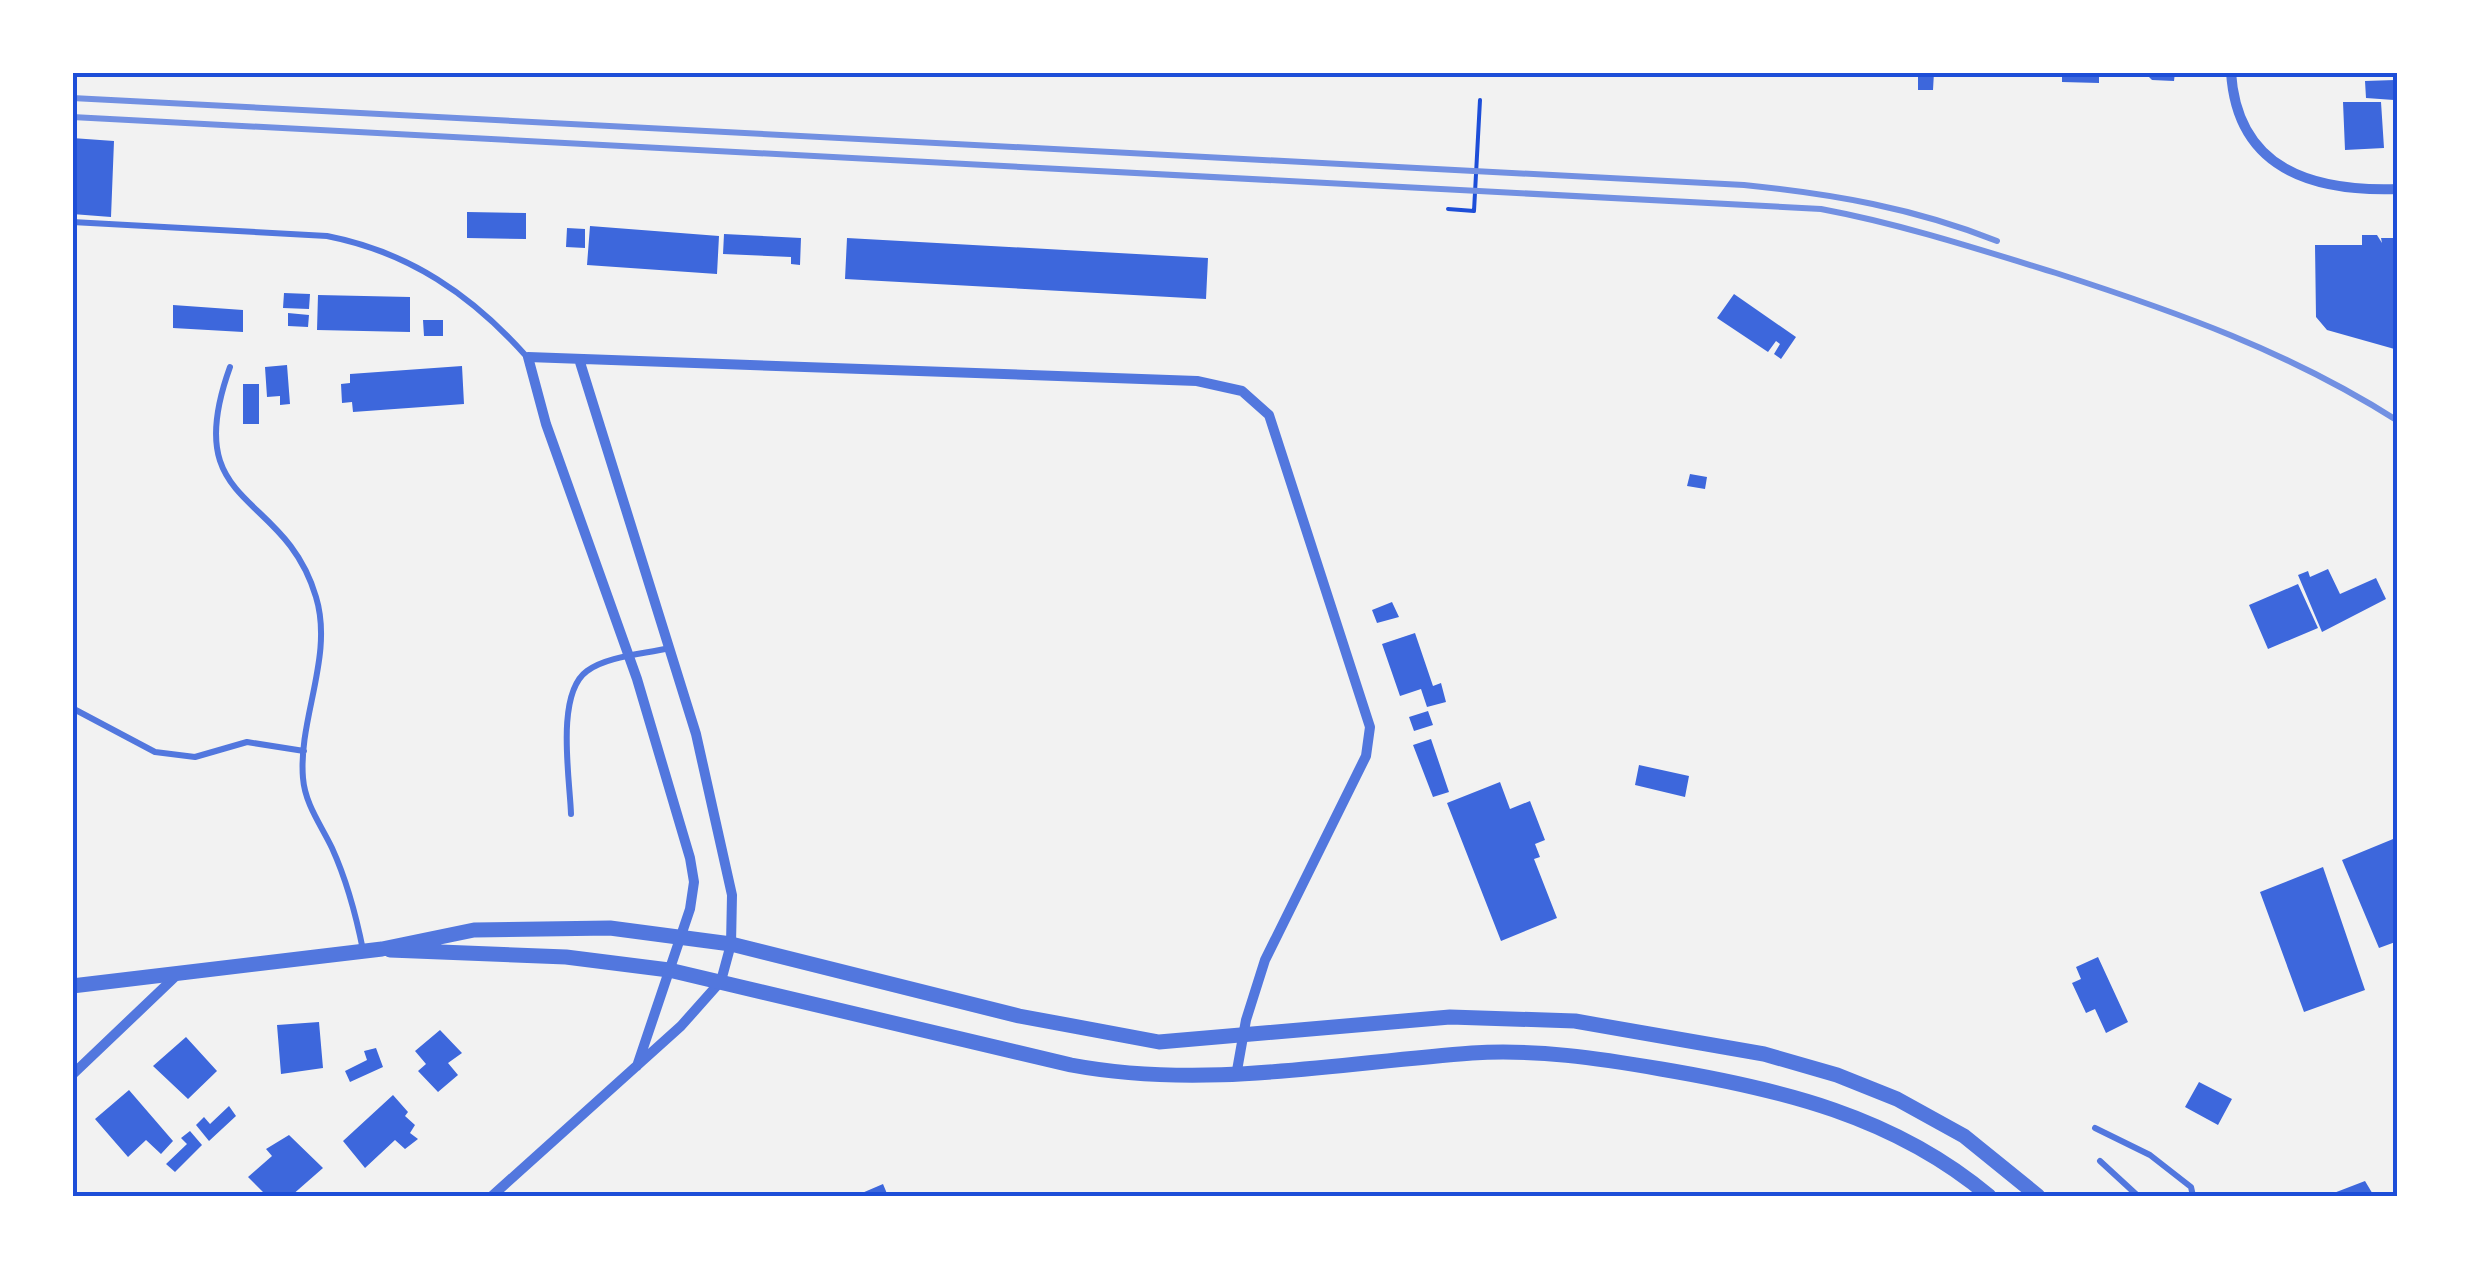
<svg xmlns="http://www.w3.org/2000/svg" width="2470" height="1269" font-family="'IBM Plex Sans',sans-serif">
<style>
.building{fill:#3d67dc}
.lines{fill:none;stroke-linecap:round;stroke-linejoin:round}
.path{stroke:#1d4ed8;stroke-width:4}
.service{stroke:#5277de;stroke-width:6}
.minor{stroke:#5277de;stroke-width:10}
.tertiary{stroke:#5277de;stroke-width:15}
.rail{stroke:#7290e2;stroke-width:6}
.neatline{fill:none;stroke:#1d4ed8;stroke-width:4}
</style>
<rect width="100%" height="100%" fill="#f2f2f2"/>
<!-- building -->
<path class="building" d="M 1918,72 L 1934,72 L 1933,90 L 1918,90 Z
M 2062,72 L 2099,72 L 2099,83 L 2062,82 Z
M 2144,72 L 2175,72 L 2174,81 L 2152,80 Z
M 2395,80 L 2394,100 L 2366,98 L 2365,81 Z
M 2343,102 L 2381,102 L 2384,148 L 2345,150 Z
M 72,138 L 114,141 L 111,217 L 72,214 Z
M 467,212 L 526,213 L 526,239 L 467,238 Z
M 590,226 L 719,236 L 717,274 L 587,265 Z
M 567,228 L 585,229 L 585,248 L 566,247 Z
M 724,234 L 801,238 L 800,265 L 791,264 L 791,257 L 723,254 Z
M 2362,235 L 2377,235 L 2382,243 L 2381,238 L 2398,238 L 2398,350 L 2327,330 L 2316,317 L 2315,245 L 2362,245 Z
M 847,238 L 1208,258 L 1206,299 L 845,279 Z
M 284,293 L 310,294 L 309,309 L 283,308 Z
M 1734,294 L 1796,337 L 1781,359 L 1774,354 L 1780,344 L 1776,341 L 1768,352 L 1717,318 Z
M 318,295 L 410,297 L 410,332 L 317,330 Z
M 173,305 L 243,310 L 243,332 L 173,328 Z
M 288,313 L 309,315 L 308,327 L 288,326 Z
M 423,320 L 443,320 L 443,336 L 424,336 Z
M 287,365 L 290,404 L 280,405 L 280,396 L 267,397 L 265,367 Z
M 462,366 L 464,404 L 353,412 L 352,402 L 342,403 L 341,384 L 350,383 L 350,374 Z
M 243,384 L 259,384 L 259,424 L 243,424 Z
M 1690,474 L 1707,477 L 1705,489 L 1687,486 Z
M 2328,569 L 2340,594 L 2376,578 L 2386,599 L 2322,632 L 2298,575 L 2308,571 L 2310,577 Z
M 2298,584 L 2318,628 L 2268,649 L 2249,605 Z
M 1392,602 L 1399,617 L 1377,623 L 1372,610 Z
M 1415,633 L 1433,686 L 1441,683 L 1446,702 L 1427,707 L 1421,689 L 1400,696 L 1382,644 Z
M 1428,711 L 1433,725 L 1414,731 L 1409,717 Z
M 1431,739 L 1449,792 L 1433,797 L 1413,745 Z
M 1639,765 L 1689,776 L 1685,797 L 1635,785 Z
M 1500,782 L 1510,809 L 1530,801 L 1545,840 L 1535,844 L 1540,857 L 1534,859 L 1557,918 L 1501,941 L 1447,803 Z
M 2398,837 L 2398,941 L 2379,948 L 2342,860 Z
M 2323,867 L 2365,990 L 2304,1012 L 2260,892 Z
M 2098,957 L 2128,1022 L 2106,1033 L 2095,1009 L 2086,1013 L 2072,983 L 2081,979 L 2076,967 Z
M 319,1022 L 323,1068 L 281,1074 L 277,1025 Z
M 440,1030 L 462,1053 L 448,1063 L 458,1075 L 438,1092 L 418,1071 L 426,1064 L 415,1051 Z
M 186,1037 L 217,1071 L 188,1099 L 153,1066 Z
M 376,1048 L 383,1067 L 350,1082 L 345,1071 L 367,1060 L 364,1051 Z
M 2199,1082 L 2232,1099 L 2218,1125 L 2185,1107 Z
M 129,1090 L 173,1141 L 161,1154 L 146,1140 L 128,1157 L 95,1119 Z
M 393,1095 L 408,1112 L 405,1116 L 415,1125 L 410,1133 L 418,1139 L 405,1149 L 395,1140 L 365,1168 L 343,1141 Z
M 229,1106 L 236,1116 L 209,1141 L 196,1125 L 204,1117 L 210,1124 Z
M 190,1131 L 202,1145 L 175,1172 L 166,1164 L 187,1144 L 181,1138 Z
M 289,1135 L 323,1168 L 291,1196 L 267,1196 L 248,1177 L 272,1156 L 266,1149 Z
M 2365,1181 L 2374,1196 L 2326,1196 Z
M 883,1184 L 888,1196 L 863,1196 L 862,1193 Z"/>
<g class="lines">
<!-- path -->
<path class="path" d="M 1448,209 L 1474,211 L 1480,100"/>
<!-- service -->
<path class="service" d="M 72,222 L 327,236 C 409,252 472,295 527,357
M 230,367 C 178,511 284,488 316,597 C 334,656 298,719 303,778 C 305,804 321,825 332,848 C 347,881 356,915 363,950
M 72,708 L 155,752 L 195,757 L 247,742 L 304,751
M 571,814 C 570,780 555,694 587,671 C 607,656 645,654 669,648
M 2095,1128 L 2150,1155 L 2191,1187 L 2193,1196
M 2100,1161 L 2138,1196"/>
<!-- minor -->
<path class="minor" d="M 2231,72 C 2237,170 2313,192 2398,189
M 637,1066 L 690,909 L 694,882 L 690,858 L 637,679 L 546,424 L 528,357 L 1197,381 L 1242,391 L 1269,415 L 1370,727 L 1366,756 L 1265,960 L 1246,1020 L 1236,1076
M 72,1075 L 179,973
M 492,1196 L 681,1026 L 721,981 L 731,944 L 732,895 L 696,734 L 579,359"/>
<!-- tertiary -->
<path class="tertiary" d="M 390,950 L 566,957 L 669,970 L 1071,1065 C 1205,1090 1337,1063 1472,1053 C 1535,1049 1598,1058 1661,1069 C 1780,1089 1894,1116 1989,1196
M 72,986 L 382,949 L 474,930 L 610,928 L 731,944 L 1019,1016 L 1159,1042 L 1450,1017 L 1575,1021 L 1764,1054 L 1837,1075 L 1897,1099 L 1964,1136 L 2038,1196"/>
<!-- rail -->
<path class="rail" d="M 72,98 L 1744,185 C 1833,194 1914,208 1997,241
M 72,117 L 1821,209 C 1901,224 1978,249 2056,273 C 2177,312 2290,352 2398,421"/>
</g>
<!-- border -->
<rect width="2470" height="1269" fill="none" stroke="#ffffff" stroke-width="150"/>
<rect x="75" y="75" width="2320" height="1119" class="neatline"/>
</svg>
